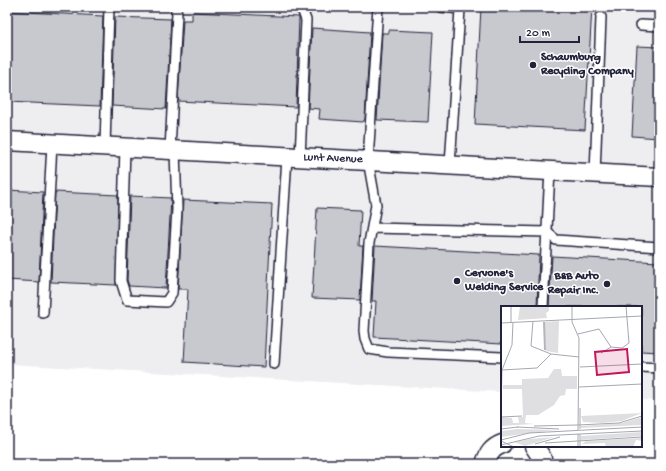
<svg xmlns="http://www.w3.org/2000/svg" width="666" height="471" font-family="'Gochi Hand',sans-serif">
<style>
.built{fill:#eeeef1}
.building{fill:#c8c8cf;stroke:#22223b}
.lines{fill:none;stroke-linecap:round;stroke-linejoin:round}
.service-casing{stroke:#22223b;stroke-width:12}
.minor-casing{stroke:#22223b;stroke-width:21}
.service{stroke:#fff;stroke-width:9}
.minor{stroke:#fff;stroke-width:18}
.poi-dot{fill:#22223b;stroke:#fff;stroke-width:1.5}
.labels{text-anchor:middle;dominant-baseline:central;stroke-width:3;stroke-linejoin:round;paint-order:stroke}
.poi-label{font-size:12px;font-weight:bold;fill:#22223b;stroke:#fff;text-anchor:start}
.street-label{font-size:12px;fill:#22223b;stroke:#fff}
.inset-river{fill:none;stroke:#b4b4bc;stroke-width:2}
.inset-road{fill:none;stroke:#a7a7b1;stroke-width:1}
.view{fill:#c2185b;fill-opacity:0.15;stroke:#c2185b;stroke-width:2}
.inset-edge{fill:none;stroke:#22223b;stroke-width:2}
</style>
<rect width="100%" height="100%" fill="#fff"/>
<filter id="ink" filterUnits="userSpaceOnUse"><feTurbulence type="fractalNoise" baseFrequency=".025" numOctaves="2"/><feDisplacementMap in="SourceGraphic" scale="8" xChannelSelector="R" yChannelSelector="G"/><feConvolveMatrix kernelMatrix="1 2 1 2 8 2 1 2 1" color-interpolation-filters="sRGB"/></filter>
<g filter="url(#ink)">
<!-- built -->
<path class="built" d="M 7,7 L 659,7 L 659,401 L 641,400 L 641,307 L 502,307 L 502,392 L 7,364 Z"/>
<!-- building -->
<path class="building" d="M 481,7 L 592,7 L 585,130 L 475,124 Z
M 7,11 L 103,16 L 100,106 L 7,102 Z
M 192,12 L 299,17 L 296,107 L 178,101 L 183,20 L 192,20 Z
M 115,17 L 171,19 L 166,109 L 112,106 Z
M 312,28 L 370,32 L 365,119 L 363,122 L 319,119 L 320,109 L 308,108 Z
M 389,30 L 433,32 L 428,122 L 377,120 L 382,33 L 389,33 Z
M 637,46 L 659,47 L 659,138 L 632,136 Z
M 7,190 L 43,192 L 39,282 L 7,280 Z
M 55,192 L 118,195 L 116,285 L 51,282 Z
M 130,196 L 171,198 L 166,288 L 129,286 L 127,280 Z
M 183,200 L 272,204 L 264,367 L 184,362 L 188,289 L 178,289 Z
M 317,208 L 361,210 L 359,246 L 363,246 L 360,300 L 312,298 Z
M 375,246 L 539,255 L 537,307 L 502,307 L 502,344 L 374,337 L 376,301 L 372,301 Z
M 552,256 L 659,262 L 659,352 L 641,351 L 641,307 L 549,307 Z"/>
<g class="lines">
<defs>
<path id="service" d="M 296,7 L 302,9 L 306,20 L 300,158
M 378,7 L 368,160 L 376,205 L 369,243 L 364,331 L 365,339 L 369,349 L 388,352 L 502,357
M 440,7 L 460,9 L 450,165
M 641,25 L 659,26
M 105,147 L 109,7
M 125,148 L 121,281 L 127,300 L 166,302 L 172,293 L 177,209 L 175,151
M 170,150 L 177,13 L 175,7
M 595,174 L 601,17
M 372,228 L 547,232 L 556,240 L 659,247
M 543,307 L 550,171
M 43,313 L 52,144
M 274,364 L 287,157
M 641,367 L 659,368"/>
<path id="minor" d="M 7,141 L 659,177
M 534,446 L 542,458 L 542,464
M 485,464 C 488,454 492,448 502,444"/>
</defs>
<!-- service casing -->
<use href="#service" class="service-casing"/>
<!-- minor casing -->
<use href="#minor" class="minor-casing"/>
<!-- service -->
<use href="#service" class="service"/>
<!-- minor -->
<use href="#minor" class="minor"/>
</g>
</g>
<!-- markers -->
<g class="poi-dot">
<circle cx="533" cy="65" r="4"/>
<circle cx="457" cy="281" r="4"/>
<circle cx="607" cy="284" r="4"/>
</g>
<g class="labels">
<!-- poi labels -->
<g class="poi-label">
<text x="541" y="58">Schaumburg<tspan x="541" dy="14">Recycling Company</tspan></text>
<text x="465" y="274">Cervone's<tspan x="465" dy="14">Welding Service</tspan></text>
<text x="599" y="277" text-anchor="end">B&amp;B Auto<tspan x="599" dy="14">Repair Inc.</tspan></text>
</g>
<!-- street labels -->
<g class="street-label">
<text transform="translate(333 159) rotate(2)">Lunt Avenue</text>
</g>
</g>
<!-- overview -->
<g transform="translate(501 306)">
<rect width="141" height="141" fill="#fff"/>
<path d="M 19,0 L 43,0 L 48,1 L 48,5 L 45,7 L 46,12 L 17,14 ZM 58,15 L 57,47 L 45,45 L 43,16 ZM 53,63 L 60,63 L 61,70 L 76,70 L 76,83 L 65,83 L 64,89 L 59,90 L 53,99 L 37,109 L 25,109 L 24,117 L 33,118 L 0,120 L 0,111 L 11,112 L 12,117 L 18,117 L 17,111 L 22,111 L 21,83 L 2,83 L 2,79 L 21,79 L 21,73 L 47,72 ZM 141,107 L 121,115 L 101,117 L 82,116 L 80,110 ZM 141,111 L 141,119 L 80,122 L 80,120 L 121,117 ZM 16,123 L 55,124 L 0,131 L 0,125 ZM 141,126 L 141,130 L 80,134 L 80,130 ZM 53,131 L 24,140 L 13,136 L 29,133 ZM 141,132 L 141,135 L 135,134 L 132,141 L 105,141 L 104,137 L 81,138 L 85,135 Z" fill="#dfdfe2"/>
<path class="inset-river" d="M 43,16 L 44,44"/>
<path class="inset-road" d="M 71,0 L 71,16 L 78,32 L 77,124M 32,15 L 30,40 L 50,48M 10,16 L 10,0M 0,17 L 141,10M 77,28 L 98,23 L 110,41M 103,44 L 100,47 L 110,41 L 121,42 L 128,37 L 125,0M 79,61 L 141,58M 1,64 L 36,62 L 50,48 L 78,51M 78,81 L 141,78M 79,102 L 79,123M 0,106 L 1,64 L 11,39 L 12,16M 0,111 L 21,110M 77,119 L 118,117 L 141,110M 33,120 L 77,119M 16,121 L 58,123M 0,123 L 17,121M 0,134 L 28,127 L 141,121M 0,135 L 13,141M 77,135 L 141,131M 44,137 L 77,135M 34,138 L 59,131M 0,139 L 38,130 L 141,125M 77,141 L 77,128M 79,141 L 79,128"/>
<path class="view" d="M 126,43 L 128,66 L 96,69 L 94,46 Z"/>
<rect width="141" height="141" class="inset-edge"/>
</g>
<!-- margin -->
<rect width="666" height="471" fill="none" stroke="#fff" stroke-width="24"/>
<rect x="12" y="12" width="642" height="447" fill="none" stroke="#22223b" stroke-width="1.5" filter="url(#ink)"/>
<!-- scale -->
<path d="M520 36v6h59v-6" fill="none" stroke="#22223b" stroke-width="2"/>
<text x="526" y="36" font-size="12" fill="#22223b" stroke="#ffffff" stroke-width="3" paint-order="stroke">20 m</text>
</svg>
